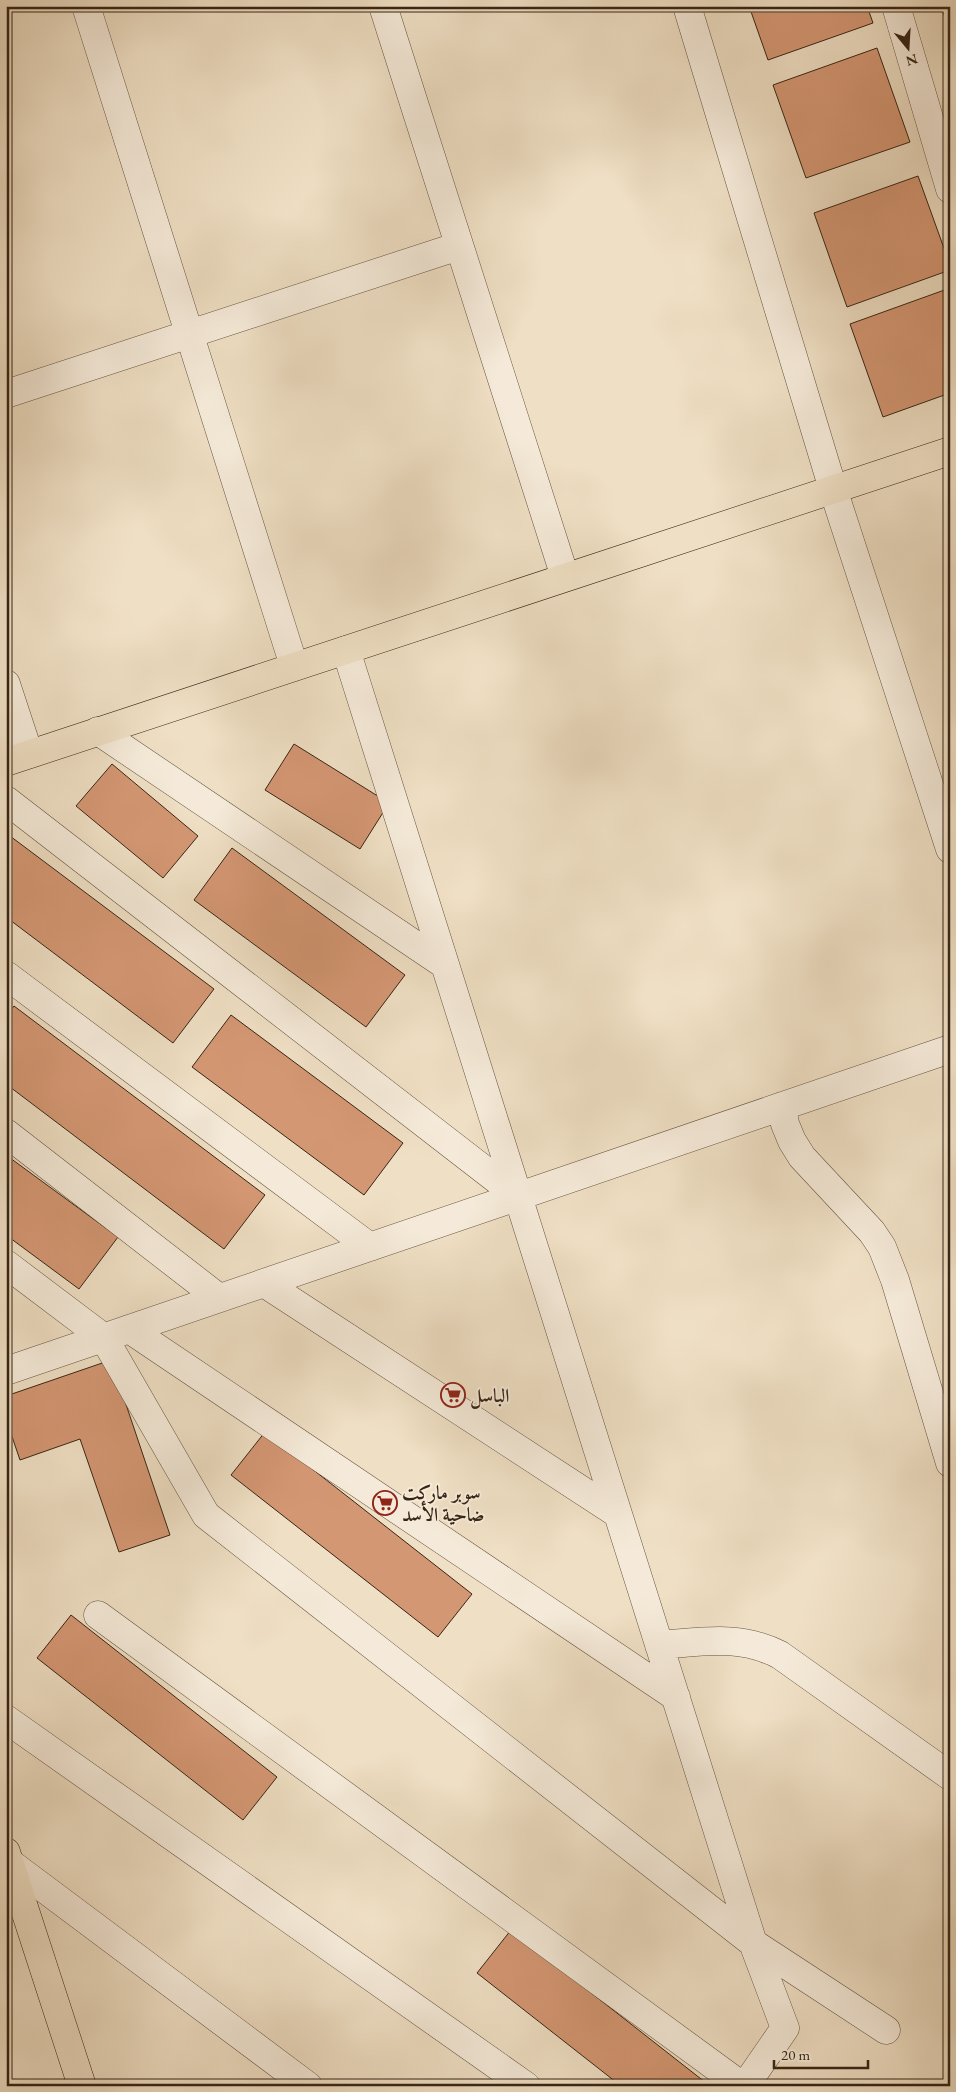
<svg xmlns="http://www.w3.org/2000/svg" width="956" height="2092" font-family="'EB Garamond',Amiri,serif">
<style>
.building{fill:#d49773;stroke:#372514}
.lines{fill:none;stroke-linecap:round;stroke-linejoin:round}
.minor-casing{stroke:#655440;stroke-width:29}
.major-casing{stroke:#372514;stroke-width:29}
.minor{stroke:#f5ead9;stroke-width:28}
.major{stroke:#efdfc4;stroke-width:28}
.labels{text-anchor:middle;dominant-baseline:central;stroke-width:4;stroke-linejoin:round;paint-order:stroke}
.poi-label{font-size:19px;font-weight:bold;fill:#372514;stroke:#f5ead9;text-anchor:start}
</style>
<rect width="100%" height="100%" fill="#efdfc4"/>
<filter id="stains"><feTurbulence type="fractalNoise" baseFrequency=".004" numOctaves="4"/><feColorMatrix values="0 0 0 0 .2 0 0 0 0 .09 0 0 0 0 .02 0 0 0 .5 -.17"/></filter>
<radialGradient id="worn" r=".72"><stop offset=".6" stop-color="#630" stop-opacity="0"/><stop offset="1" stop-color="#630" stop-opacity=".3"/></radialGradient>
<!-- building -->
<path class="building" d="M 749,6 L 867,6 L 873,23 L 768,60 Z
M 941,6 L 950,6 L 950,32 Z
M 877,48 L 910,142 L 806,178 L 773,85 Z
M 918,176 L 950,265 L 950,270 L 847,307 L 814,213 Z
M 950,288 L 950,393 L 883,417 L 850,324 Z
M 294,744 L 389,803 L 360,849 L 265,790 Z
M 112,764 L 198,836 L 163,878 L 76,806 Z
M 6,833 L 214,989 L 173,1043 L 6,917 Z
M 232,848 L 405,975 L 366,1027 L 194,900 Z
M 14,1006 L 265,1195 L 224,1249 L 6,1084 L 6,1016 Z
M 231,1015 L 403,1143 L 364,1195 L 192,1067 Z
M 6,1155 L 118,1237 L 79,1289 L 6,1235 Z
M 111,1360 L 170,1535 L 119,1552 L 80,1439 L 20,1460 L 6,1419 L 6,1396 Z
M 265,1432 L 472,1594 L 438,1637 L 231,1475 Z
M 71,1615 L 277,1777 L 243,1820 L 37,1658 Z
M 511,1930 L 710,2086 L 621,2086 L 477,1973 Z"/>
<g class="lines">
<defs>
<path id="minor" d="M 86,6 L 294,666
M 383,6 L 565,577
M 687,6 L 833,489 L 950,849
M 896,6 L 950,189
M 6,394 L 459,246
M 346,650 L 753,1943 L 785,2028 L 745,2086
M 6,684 L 29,754
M 98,731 L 445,965
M 6,800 L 518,1196
M 6,975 L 370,1247
M 782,1106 L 785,1124 L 792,1141 L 802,1157 L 872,1232 L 882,1247 L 895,1280 L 950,1463
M 6,1133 L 219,1298
M 6,1264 L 104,1338 L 206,1515 L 753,1943 L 886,2030
M 264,1283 L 618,1514
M 129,1329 L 676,1697
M 6,1371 L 950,1049
M 98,1615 L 742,2086
M 659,1645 C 703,1642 739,1634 780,1655 L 950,1776
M 6,1719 L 526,2086
M 6,1860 L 308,2086"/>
<path id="major" d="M 6,762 L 950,451
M 6,1852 L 82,2086"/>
</defs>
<!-- minor casing -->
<use href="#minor" class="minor-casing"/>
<!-- major casing -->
<use href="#major" class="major-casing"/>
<!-- minor -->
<use href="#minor" class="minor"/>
<!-- major -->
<use href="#major" class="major"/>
</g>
<!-- icons -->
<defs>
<symbol id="supermarket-ring" viewBox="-11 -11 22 22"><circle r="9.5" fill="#f5ead9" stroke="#8f2418" stroke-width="1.5"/><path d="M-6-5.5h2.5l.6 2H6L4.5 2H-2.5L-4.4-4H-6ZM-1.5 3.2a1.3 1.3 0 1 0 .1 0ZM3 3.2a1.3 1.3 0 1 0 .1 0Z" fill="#8f2418"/></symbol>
</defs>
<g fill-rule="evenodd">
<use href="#supermarket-ring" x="439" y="1381" width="28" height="28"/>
<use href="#supermarket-ring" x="371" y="1489" width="28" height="28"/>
</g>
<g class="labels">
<!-- poi labels -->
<g class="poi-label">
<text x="470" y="1395">الباسل</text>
<text x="402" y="1492">سوبر ماركت<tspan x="402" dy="22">ضاحية الأسد</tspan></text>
</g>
</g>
<!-- margin -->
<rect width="956" height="2092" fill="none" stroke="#efdfc4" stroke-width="25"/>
<rect x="8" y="8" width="941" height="2077" fill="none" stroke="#372514" stroke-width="2.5"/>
<rect x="12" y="12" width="931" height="2067" fill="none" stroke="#372514"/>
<!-- north arrow -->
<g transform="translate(908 48) rotate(162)" stroke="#f5ead9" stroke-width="4" paint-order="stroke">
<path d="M0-4L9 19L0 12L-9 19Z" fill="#372514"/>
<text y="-8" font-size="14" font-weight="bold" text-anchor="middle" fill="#372514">N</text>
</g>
<!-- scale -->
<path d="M774 2060v8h94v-8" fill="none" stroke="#372514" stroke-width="2.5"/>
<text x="781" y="2060" font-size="15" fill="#372514" stroke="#f5ead9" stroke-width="4" paint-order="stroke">20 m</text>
<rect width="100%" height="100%" filter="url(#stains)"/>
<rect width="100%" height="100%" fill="url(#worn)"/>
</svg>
